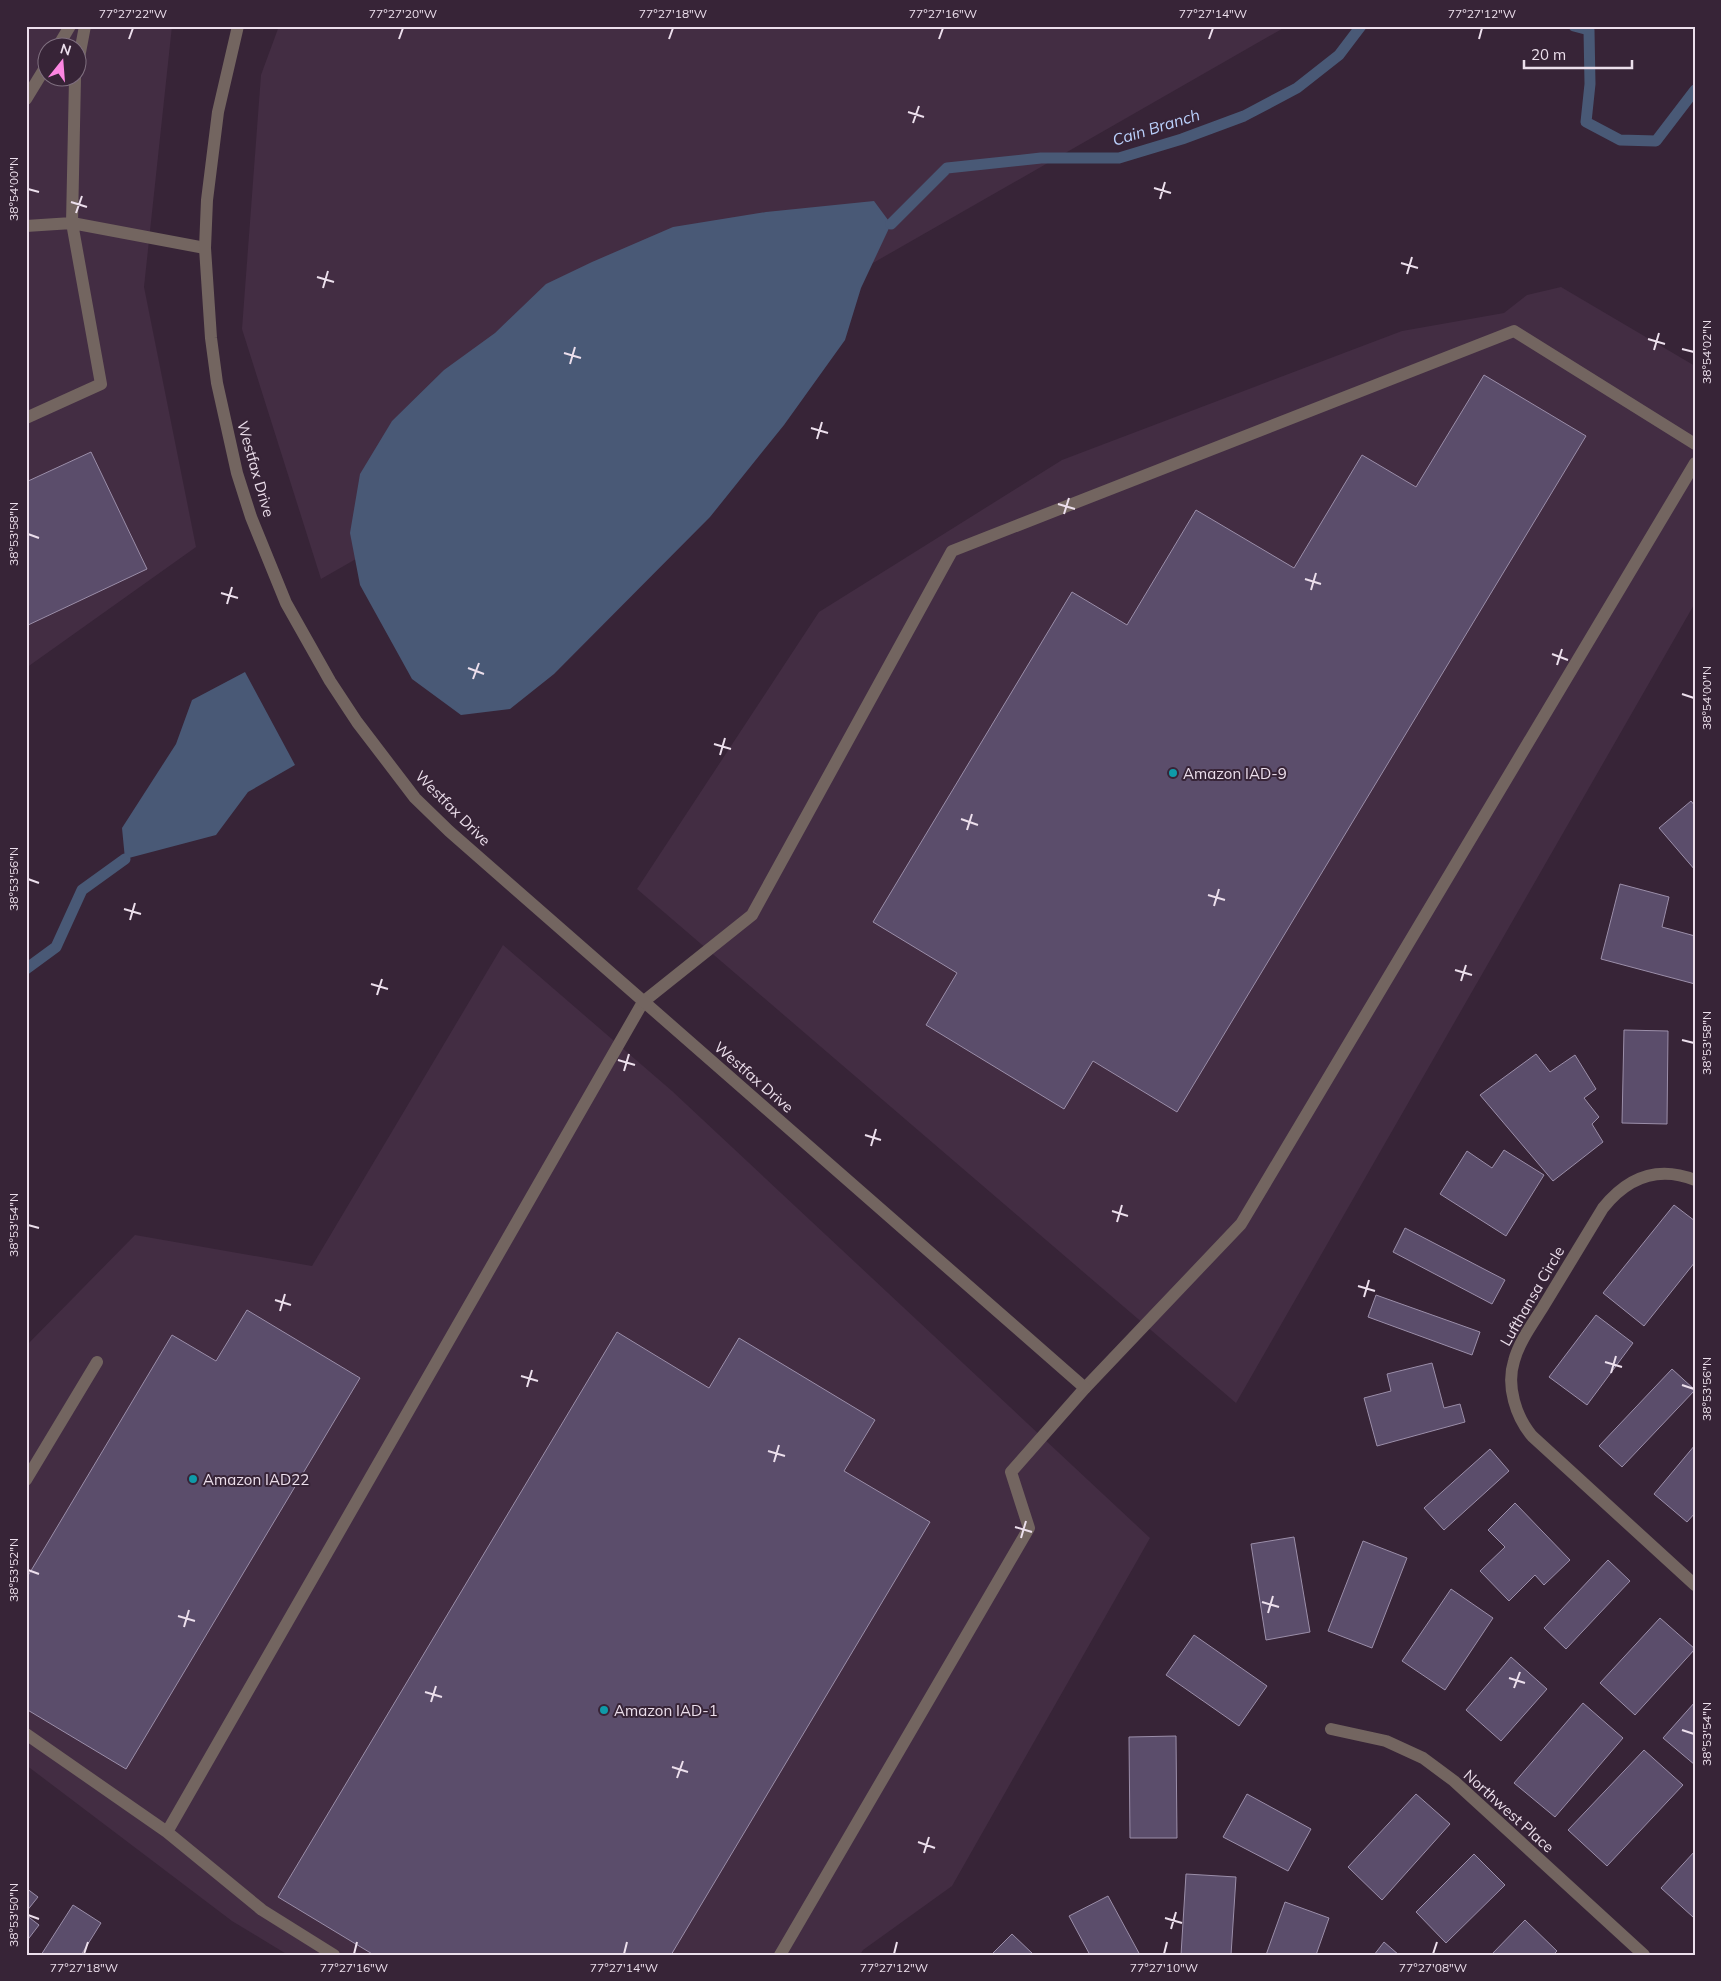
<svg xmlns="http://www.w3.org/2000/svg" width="1721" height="1981" font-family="Mulish,sans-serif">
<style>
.built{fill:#432d43;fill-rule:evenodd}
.water{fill:#495976}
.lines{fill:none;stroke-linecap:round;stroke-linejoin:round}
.stream{stroke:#495976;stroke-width:11}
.building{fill:#5b4d6b;stroke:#9b8ea9}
.lane{stroke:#736560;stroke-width:12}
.street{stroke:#736560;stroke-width:12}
.ticks{fill:none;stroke:#ecdfec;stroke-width:2}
.culture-dot{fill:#0f9aa8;stroke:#372437;stroke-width:2}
.labels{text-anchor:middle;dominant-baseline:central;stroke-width:4;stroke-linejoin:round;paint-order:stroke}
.street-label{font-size:15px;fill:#ecdfec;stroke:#372437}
.poi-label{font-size:15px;fill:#ecdfec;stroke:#372437;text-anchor:start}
.water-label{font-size:16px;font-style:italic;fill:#bbd1fd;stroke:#372437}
.neatline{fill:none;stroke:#ecdfec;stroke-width:2}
.ticks-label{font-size:12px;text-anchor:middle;fill:#ecdfec}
</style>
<rect width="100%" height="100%" fill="#372437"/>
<!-- built -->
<path class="built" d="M 26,26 L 172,26 L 144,287 L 196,547 L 26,668 ZM 48,48 L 78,48 L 78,78 L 48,78 Z
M 279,26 L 1287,26 L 321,579 L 242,329 L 261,75 Z
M 1561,287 L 1695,366 L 1695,603 L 1236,1403 L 637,889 L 819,612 L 1062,460 L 1402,331 L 1504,313 L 1527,295 Z
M 503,945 L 672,1091 L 1150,1538 L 952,1886 L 863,1950 L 860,1955 L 288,1955 L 232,1921 L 26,1765 L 26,1346 L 135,1235 L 312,1266 Z"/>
<!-- water -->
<path class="water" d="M 874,201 L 891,224 L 861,288 L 845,340 L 784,425 L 710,517 L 554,674 L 510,709 L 461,715 L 412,679 L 360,585 L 350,533 L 360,474 L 392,421 L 444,370 L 495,333 L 546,284 L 592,262 L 673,227 L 766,212 Z
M 245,672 L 295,765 L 248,792 L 216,835 L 125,859 L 122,828 L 176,744 L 192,700 Z"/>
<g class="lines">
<!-- stream -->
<path class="stream" d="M 1574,26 L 1589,30 L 1590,84 L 1586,122 L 1620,140 L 1656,141 L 1695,90
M 891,224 L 947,168 L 1041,158 L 1119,158 L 1182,139 L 1244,116 L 1297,88 L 1339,55 L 1361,26
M 26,969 L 56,947 L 82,890 L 125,859"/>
</g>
<!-- building -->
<path class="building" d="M 1484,375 L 1586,436 L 1177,1112 L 1093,1061 L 1064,1109 L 926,1025 L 957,973 L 873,922 L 1072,592 L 1127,625 L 1196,510 L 1294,568 L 1362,455 L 1416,487 Z
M 91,452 L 147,569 L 26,626 L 26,482 Z
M 1691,801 L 1695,806 L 1695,870 L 1659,828 Z
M 1620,884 L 1669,897 L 1662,927 L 1695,936 L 1695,984 L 1601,959 Z
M 1624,1030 L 1668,1031 L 1667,1124 L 1622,1123 Z
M 1536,1054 L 1550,1072 L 1575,1055 L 1596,1089 L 1584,1098 L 1599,1117 L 1592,1124 L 1603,1142 L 1553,1181 L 1480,1095 Z
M 1504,1150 L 1544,1175 L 1506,1236 L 1440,1194 L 1467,1151 L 1492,1168 Z
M 1674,1205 L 1695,1221 L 1695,1262 L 1644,1326 L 1603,1293 Z
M 1405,1228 L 1505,1280 L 1492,1304 L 1393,1252 Z
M 1376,1295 L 1480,1332 L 1472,1355 L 1368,1317 Z
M 247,1310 L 360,1378 L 126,1769 L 26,1709 L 26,1579 L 172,1335 L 216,1361 Z
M 1596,1315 L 1633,1343 L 1587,1405 L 1549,1377 Z
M 617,1332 L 709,1388 L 739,1338 L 875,1420 L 844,1471 L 930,1522 L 671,1955 L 374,1955 L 278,1897 Z
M 1432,1363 L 1444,1408 L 1460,1404 L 1465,1422 L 1377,1446 L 1364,1398 L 1391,1391 L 1387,1374 Z
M 1672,1369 L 1695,1390 L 1622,1467 L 1599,1446 Z
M 1695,1445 L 1695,1513 L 1687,1522 L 1654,1494 Z
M 1490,1449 L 1509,1471 L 1444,1530 L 1424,1508 Z
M 1515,1503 L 1570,1560 L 1544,1585 L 1535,1575 L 1509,1601 L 1480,1571 L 1505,1547 L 1488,1530 Z
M 1294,1537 L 1310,1632 L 1266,1640 L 1251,1544 Z
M 1363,1541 L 1407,1558 L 1372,1648 L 1328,1631 Z
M 1608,1560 L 1630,1581 L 1566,1649 L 1544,1628 Z
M 1451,1589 L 1493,1618 L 1445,1690 L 1402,1661 Z
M 1660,1618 L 1695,1649 L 1635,1715 L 1600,1683 Z
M 1194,1635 L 1267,1686 L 1239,1726 L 1166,1675 Z
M 1511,1657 L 1547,1689 L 1501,1741 L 1466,1710 Z
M 1695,1702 L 1695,1765 L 1663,1738 Z
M 1583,1703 L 1623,1738 L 1555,1817 L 1514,1783 Z
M 1176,1736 L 1177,1838 L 1130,1838 L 1129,1737 Z
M 1644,1750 L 1683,1785 L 1607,1866 L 1568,1830 Z
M 1247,1794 L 1311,1829 L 1288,1871 L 1223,1837 Z
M 1416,1794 L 1450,1824 L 1382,1900 L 1348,1867 Z
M 1695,1851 L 1695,1914 L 1693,1917 L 1661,1888 Z
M 1474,1854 L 1505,1885 L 1446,1943 L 1416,1912 Z
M 1186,1874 L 1236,1877 L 1231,1955 L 1181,1955 Z
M 26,1888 L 38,1897 L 26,1912 Z
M 1108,1896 L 1140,1955 L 1090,1955 L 1069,1916 Z
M 1285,1902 L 1329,1918 L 1316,1955 L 1266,1955 Z
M 73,1905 L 101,1923 L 81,1955 L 41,1955 Z
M 26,1915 L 39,1925 L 26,1942 Z
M 1525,1920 L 1557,1951 L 1553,1955 L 1491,1955 Z
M 1012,1934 L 1034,1955 L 991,1955 Z
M 1384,1942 L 1399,1955 L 1374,1955 Z"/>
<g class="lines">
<!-- lane -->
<path class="lane" d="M 57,48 L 70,26
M 78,63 L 85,26
M 75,78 L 72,223 L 205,248
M 26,99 L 48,63
M 26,226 L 72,223 L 101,384 L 26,418
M 26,1480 L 97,1362
M 26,1734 L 167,1832
M 334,1955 L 262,1910 L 167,1832 L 643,1002 L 752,915 L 952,551 L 1514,331 L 1695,444
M 780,1955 L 1029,1528 L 1011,1472 L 1085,1388 L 1241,1224 L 1695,463"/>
<!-- street -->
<path class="street" d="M 238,26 L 218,112 L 207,200 L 205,248 L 211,338 L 217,383 L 237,473 L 251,517 L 286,603 L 330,681 L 357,722 L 415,798 L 449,831 L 1085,1388
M 1695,1180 C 1657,1165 1627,1178 1603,1208 C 1583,1241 1563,1274 1543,1307 C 1533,1323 1519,1342 1514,1361 C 1506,1386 1516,1417 1532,1436 L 1695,1585
M 1331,1729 L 1386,1741 L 1423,1758 L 1454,1781 L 1644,1955"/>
</g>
<!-- ticks -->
<path class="ticks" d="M 129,39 L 133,28M 399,39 L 403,28M 669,39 L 673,28M 939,39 L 943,28M 1209,39 L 1213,28M 1479,39 L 1482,28M 908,112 L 924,117M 913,123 L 919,106M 1154,188 L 1171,193M 28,189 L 39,192M 1160,199 L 1165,182M 71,202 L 87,207M 76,213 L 82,196M 1401,263 L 1418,268M 1407,274 L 1412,257M 317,277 L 334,282M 323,288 L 328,271M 1648,339 L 1665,344M 1682,349 L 1694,352M 1654,350 L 1659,333M 564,353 L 581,358M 570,364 L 575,347M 811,428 L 828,433M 817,439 L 822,422M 1058,504 L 1075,509M 1064,514 L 1069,498M 28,534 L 39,538M 1305,579 L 1321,584M 1311,590 L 1316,573M 221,593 L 238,598M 227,604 L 232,587M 1552,654 L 1568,660M 1557,665 L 1562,649M 468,668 L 484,674M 473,679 L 479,663M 1682,694 L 1694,698M 714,744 L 731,749M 720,755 L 725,738M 961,819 L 978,825M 967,830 L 972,814M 28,879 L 39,883M 1208,895 L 1225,900M 1214,906 L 1219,889M 124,909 L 141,914M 130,920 L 135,903M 1455,970 L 1472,975M 1461,981 L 1466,965M 371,984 L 388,989M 377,995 L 382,979M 1682,1040 L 1694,1043M 618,1060 L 635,1065M 624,1071 L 629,1054M 865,1135 L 881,1140M 871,1146 L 876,1129M 1112,1211 L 1128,1216M 1117,1222 L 1122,1205M 28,1225 L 39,1228M 1358,1286 L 1375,1291M 1364,1297 L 1369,1280M 275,1300 L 291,1305M 280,1311 L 285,1294M 1605,1362 L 1622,1367M 1611,1373 L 1616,1356M 521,1376 L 538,1381M 1682,1385 L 1694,1389M 527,1387 L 532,1370M 768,1451 L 785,1456M 774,1462 L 779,1445M 1015,1527 L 1032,1532M 1021,1538 L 1026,1521M 28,1570 L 39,1574M 1262,1602 L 1279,1607M 1268,1613 L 1273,1596M 178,1616 L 195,1621M 184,1627 L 189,1610M 1509,1678 L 1525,1683M 1514,1688 L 1520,1672M 425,1692 L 442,1697M 431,1702 L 436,1686M 1682,1730 L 1694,1734M 672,1767 L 688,1772M 677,1778 L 683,1761M 918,1842 L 935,1848M 924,1853 L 929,1837M 28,1915 L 39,1919M 1165,1918 L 1182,1923M 1171,1929 L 1176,1912M 84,1954 L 88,1942M 354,1954 L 357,1942M 624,1954 L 627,1942M 894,1954 L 897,1942M 1164,1954 L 1167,1942M 1433,1954 L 1437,1942"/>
<!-- markers -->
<g class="culture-dot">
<circle cx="1173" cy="773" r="5"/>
<circle cx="193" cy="1479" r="5"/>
<circle cx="604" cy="1710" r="5"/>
</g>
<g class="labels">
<!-- street labels -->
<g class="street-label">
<text transform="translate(256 469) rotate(74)">Westfax Drive</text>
<text transform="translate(453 808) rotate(45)">Westfax Drive</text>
<text transform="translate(754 1077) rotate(41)">Westfax Drive</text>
<text transform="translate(1532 1296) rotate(-60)">Lufthansa Circle</text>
<text transform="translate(1509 1811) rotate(42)">Northwest Place</text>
</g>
<!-- poi labels -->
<g class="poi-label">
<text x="1183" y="773">Amazon IAD-9</text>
<text x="203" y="1479">Amazon IAD22</text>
<text x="614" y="1710">Amazon IAD-1</text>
</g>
<!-- water labels -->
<g class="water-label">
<text transform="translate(1156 127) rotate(-17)">Cain Branch</text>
</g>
</g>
<!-- border -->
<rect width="1721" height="1981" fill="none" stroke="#372437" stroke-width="55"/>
<!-- north arrow -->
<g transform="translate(62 62) rotate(17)"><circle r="24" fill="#372437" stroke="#7f6f7f"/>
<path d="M0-4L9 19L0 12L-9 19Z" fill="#fd86e2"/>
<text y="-8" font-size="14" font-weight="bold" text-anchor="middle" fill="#ecdfec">N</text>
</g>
<!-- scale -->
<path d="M1524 60v8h108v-8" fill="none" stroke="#ecdfec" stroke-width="2.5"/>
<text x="1531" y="60" font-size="15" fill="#ecdfec" stroke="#372437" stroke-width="4" paint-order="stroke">20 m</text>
<rect x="28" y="28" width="1666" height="1926" class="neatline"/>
<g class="ticks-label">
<text x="133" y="18">77°27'22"W</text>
<text x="403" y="18">77°27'20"W</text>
<text x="673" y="18">77°27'18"W</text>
<text x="943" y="18">77°27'16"W</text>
<text x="1213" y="18">77°27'14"W</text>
<text x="1482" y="18">77°27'12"W</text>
<text transform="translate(14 189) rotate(-90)" y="4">38°54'00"N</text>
<text transform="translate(1707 352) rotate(-90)" y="4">38°54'02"N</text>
<text transform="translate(14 534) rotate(-90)" y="4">38°53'58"N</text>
<text transform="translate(1707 698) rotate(-90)" y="4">38°54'00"N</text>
<text transform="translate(14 879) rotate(-90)" y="4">38°53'56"N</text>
<text transform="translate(1707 1043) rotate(-90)" y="4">38°53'58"N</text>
<text transform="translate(14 1225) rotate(-90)" y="4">38°53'54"N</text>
<text transform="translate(1707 1389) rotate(-90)" y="4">38°53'56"N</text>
<text transform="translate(14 1570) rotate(-90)" y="4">38°53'52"N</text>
<text transform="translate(1707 1734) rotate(-90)" y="4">38°53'54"N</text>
<text transform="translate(14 1915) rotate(-90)" y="4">38°53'50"N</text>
<text x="84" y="1972">77°27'18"W</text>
<text x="354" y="1972">77°27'16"W</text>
<text x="624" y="1972">77°27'14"W</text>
<text x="894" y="1972">77°27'12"W</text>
<text x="1164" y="1972">77°27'10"W</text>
<text x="1433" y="1972">77°27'08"W</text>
</g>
</svg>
